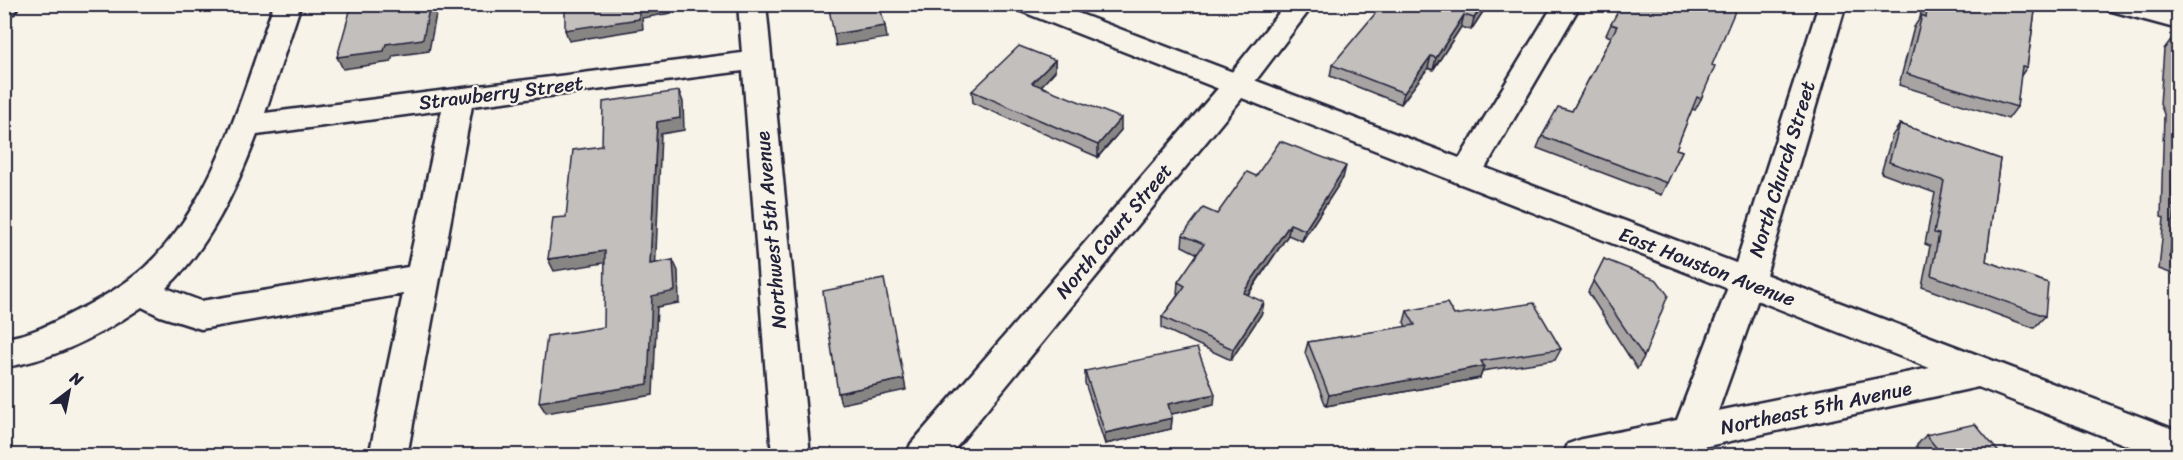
<svg xmlns="http://www.w3.org/2000/svg" width="2183" height="460" font-family="Sriracha,sans-serif">
<style>
.lines{fill:none;stroke-linecap:round;stroke-linejoin:round}
.minor-casing{stroke:#22223b;stroke-width:5}
.major-casing{stroke:#22223b;stroke-width:5}
.minor{fill:#f7f3e8;fill-rule:evenodd}
.major{fill:#f7f3e8;fill-rule:evenodd}
.wall{fill:#a7a4a3;stroke:#22223b;stroke-width:1.5}
.shaded-wall{fill:#888684;stroke:#22223b;stroke-width:1.5}
.building{fill:#c2bfbd;stroke:#22223b;stroke-width:1.5}
.labels{text-anchor:middle;dominant-baseline:central;stroke-width:4.5;stroke-linejoin:round;paint-order:stroke}
.street-label{font-size:20px;fill:#22223b;stroke:#f7f3e8}
</style>
<rect width="100%" height="100%" fill="#f7f3e8"/>
<filter id="ink" filterUnits="userSpaceOnUse"><feTurbulence type="fractalNoise" baseFrequency=".0167" numOctaves="2"/><feDisplacementMap in="SourceGraphic" scale="12" xChannelSelector="R" yChannelSelector="G"/><feConvolveMatrix kernelMatrix="1 2 1 2 8 2 1 2 1" color-interpolation-filters="sRGB"/></filter>
<g filter="url(#ink)">
<g class="lines">
<defs>
<path id="minor" d="M 4,4 L 19,4 L 14,13 L 4,15 Z
M 274,4 L 301,4 L 265,113 L 742,53 L 738,4 L 766,4 L 810,456 L 772,456 L 743,71 L 472,106 L 407,456 L 369,456 L 403,294 L 201,329 L 160,316 L 142,307 C 102,334 53,361 4,367 L 4,338 C 31,335 53,323 76,311 C 100,299 125,285 145,267 C 216,200 242,94 274,4 ZM 442,110 L 408,267 L 201,301 L 166,288 C 210,247 236,189 257,135 Z
M 1286,4 L 1314,4 L 1247,92 L 949,456 L 906,456 L 911,444 L 1227,78 Z
M 1554,4 L 1581,4 L 1477,182 L 1466,185 L 1455,182 L 1450,174 Z
M 1819,4 L 1846,4 L 1764,282 L 1718,411 L 1979,358 L 1992,362 L 1997,373 L 1992,384 L 1662,456 L 1563,456 L 1568,444 L 1582,439 L 1677,420 L 1730,282 Z
M 2105,4 L 2150,4 L 2178,12 L 2178,29 L 2108,10 Z"/>
<path id="major" d="M 1015,4 L 1054,4 L 2178,431 L 2178,456 L 2154,456 L 1018,10 Z"/>
</defs>
<!-- minor casing -->
<use href="#minor" class="minor-casing"/>
<!-- major casing -->
<use href="#major" class="major-casing"/>
<!-- minor -->
<use href="#minor" class="minor"/>
<!-- major -->
<use href="#major" class="major"/>
</g>
<!-- wall -->
<path class="wall" d="M 1488,4 L 1471,30 L 1461,27 L 1433,70 L 1428,68 L 1401,104 L 1330,76 L 1332,65 Z
M 1922,4 L 2036,4 L 2027,67 L 2020,77 L 2017,107 L 2008,119 L 1899,85 L 1914,27 L 1920,18 Z
M 1611,24 L 1712,65 L 1701,99 L 1695,110 L 1692,109 L 1676,149 L 1682,151 L 1661,195 L 1537,148 L 1542,136 L 1572,111 L 1611,37 L 1606,35 Z
M 2173,37 L 2178,39 L 2178,276 L 2159,269 L 2164,218 L 2161,217 L 2164,114 L 2160,104 L 2164,49 Z
M 1055,60 L 1055,71 L 1041,86 L 1121,130 L 1098,157 L 973,103 L 972,91 Z
M 1900,124 L 2000,159 L 1986,261 L 2045,316 L 2034,328 L 1922,287 L 1930,246 L 1925,244 L 1935,193 L 1881,173 L 1892,136 Z
M 1256,176 L 1343,178 L 1302,241 L 1288,235 L 1248,295 L 1262,313 L 1231,360 L 1162,328 L 1162,317 L 1178,295 L 1177,294 L 1178,282 L 1198,254 L 1182,246 L 1183,235 L 1217,214 Z
M 1604,259 L 1644,357 L 1637,369 L 1588,292 Z
M 1407,311 L 1454,315 L 1561,349 L 1555,360 L 1482,371 L 1480,378 L 1326,406 L 1305,353 L 1308,342 L 1406,327 L 1404,322 Z
M 1085,371 L 1214,405 L 1171,414 L 1172,418 L 1171,429 L 1105,444 L 1085,383 Z
M 1926,435 L 2002,456 L 1924,456 L 1916,446 Z"/>
<!-- shaded-wall -->
<path class="shaded-wall" d="M 430,4 L 438,4 L 429,51 L 393,56 L 391,62 L 343,69 L 337,57 L 386,44 Z
M 655,4 L 671,4 L 671,13 L 642,18 L 643,29 L 569,41 L 565,30 L 639,7 Z
M 1483,4 L 1488,4 L 1471,30 L 1474,18 Z
M 1464,15 L 1461,27 L 1433,70 L 1436,58 Z
M 885,26 L 887,38 L 836,46 L 834,34 Z
M 1431,56 L 1428,68 L 1401,104 L 1404,93 Z
M 1055,60 L 1055,71 L 1033,95 L 1032,83 Z
M 679,91 L 683,102 L 684,130 L 661,134 L 655,276 L 650,264 L 657,122 Z
M 1121,118 L 1121,130 L 1098,157 L 1098,145 Z
M 1346,166 L 1343,178 L 1302,241 L 1305,230 Z
M 1290,224 L 1288,235 L 1241,304 L 1243,293 Z
M 605,251 L 610,262 L 554,271 L 548,259 Z
M 673,260 L 678,271 L 679,303 L 657,307 L 653,395 L 546,413 L 539,402 L 652,296 Z
M 1264,302 L 1262,313 L 1231,360 L 1233,349 Z
M 1484,366 L 1480,378 L 1326,406 L 1329,395 Z
M 904,379 L 906,390 L 841,404 L 838,393 Z
M 1215,394 L 1214,405 L 1167,415 L 1168,404 Z
M 1172,418 L 1171,429 L 1105,444 L 1105,433 Z"/>
<!-- building -->
<path class="building" d="M 352,4 L 430,4 L 423,39 L 386,44 L 384,51 L 337,57 Z
M 565,4 L 655,4 L 639,7 L 639,19 L 565,30 Z
M 828,4 L 879,4 L 885,26 L 834,34 Z
M 1381,4 L 1483,4 L 1474,18 L 1464,15 L 1436,58 L 1431,56 L 1404,93 L 1332,65 L 1374,15 Z
M 1622,4 L 1738,4 L 1712,65 L 1715,66 L 1701,99 L 1697,97 L 1676,149 L 1682,151 L 1667,183 L 1542,136 L 1558,107 L 1572,111 L 1617,26 L 1611,24 Z
M 1928,4 L 2036,4 L 2027,67 L 2022,66 L 2017,107 L 1907,74 L 1922,15 L 1926,17 Z
M 2173,37 L 2178,39 L 2178,260 L 2170,257 L 2175,207 L 2172,206 L 2174,103 L 2170,92 Z
M 1019,46 L 1055,60 L 1032,83 L 1121,118 L 1098,145 L 972,91 Z
M 679,91 L 680,118 L 657,122 L 650,264 L 673,260 L 675,291 L 652,296 L 648,384 L 539,402 L 547,336 L 604,327 L 605,251 L 548,259 L 553,218 L 566,217 L 573,150 L 602,146 L 603,102 Z
M 1900,124 L 2000,159 L 1986,261 L 2048,283 L 2045,316 L 1931,275 L 1939,234 L 1934,233 L 1944,181 L 1889,162 Z
M 1280,141 L 1346,166 L 1305,230 L 1290,224 L 1243,293 L 1264,302 L 1233,349 L 1162,317 L 1185,286 L 1178,282 L 1204,244 L 1183,235 L 1203,208 L 1217,214 L 1247,172 L 1256,176 Z
M 1604,259 L 1657,280 L 1668,295 L 1644,357 L 1593,281 Z
M 884,279 L 904,379 L 838,393 L 823,291 Z
M 1447,303 L 1454,315 L 1534,303 L 1561,349 L 1481,361 L 1484,366 L 1329,395 L 1308,342 L 1415,325 L 1407,311 Z
M 1197,348 L 1215,394 L 1168,404 L 1172,418 L 1105,433 L 1085,371 Z
M 1975,424 L 2002,456 L 1943,456 L 1926,435 Z"/>
</g>
<g class="labels">
<!-- street labels -->
<g class="street-label">
<text transform="translate(501 93) rotate(-7)">Strawberry Street</text>
<text transform="translate(1782 169) rotate(-73)">North Church Street</text>
<text transform="translate(771 230) rotate(-95)">Northwest 5th Avenue</text>
<text transform="translate(1114 231) rotate(-50)">North Court Street</text>
<text transform="translate(1707 267) rotate(21)">East Houston Avenue</text>
<text transform="translate(1816 408) rotate(-12)">Northeast 5th Avenue</text>
</g>
</g>
<!-- margin -->
<rect width="2183" height="460" fill="none" stroke="#f7f3e8" stroke-width="24"/>
<rect x="12" y="12" width="2159" height="436" fill="none" stroke="#22223b" stroke-width="2" filter="url(#ink)"/>
<!-- north arrow -->
<g transform="translate(69 391) rotate(32)" stroke="#f7f3e8" stroke-width="4.5" paint-order="stroke">
<path d="M0-4.5L10 22L0 15L-10 22Z" fill="#22223b"/>
<text y="-9" font-size="16" font-weight="bold" text-anchor="middle" fill="#22223b">N</text>
</g>
</svg>
